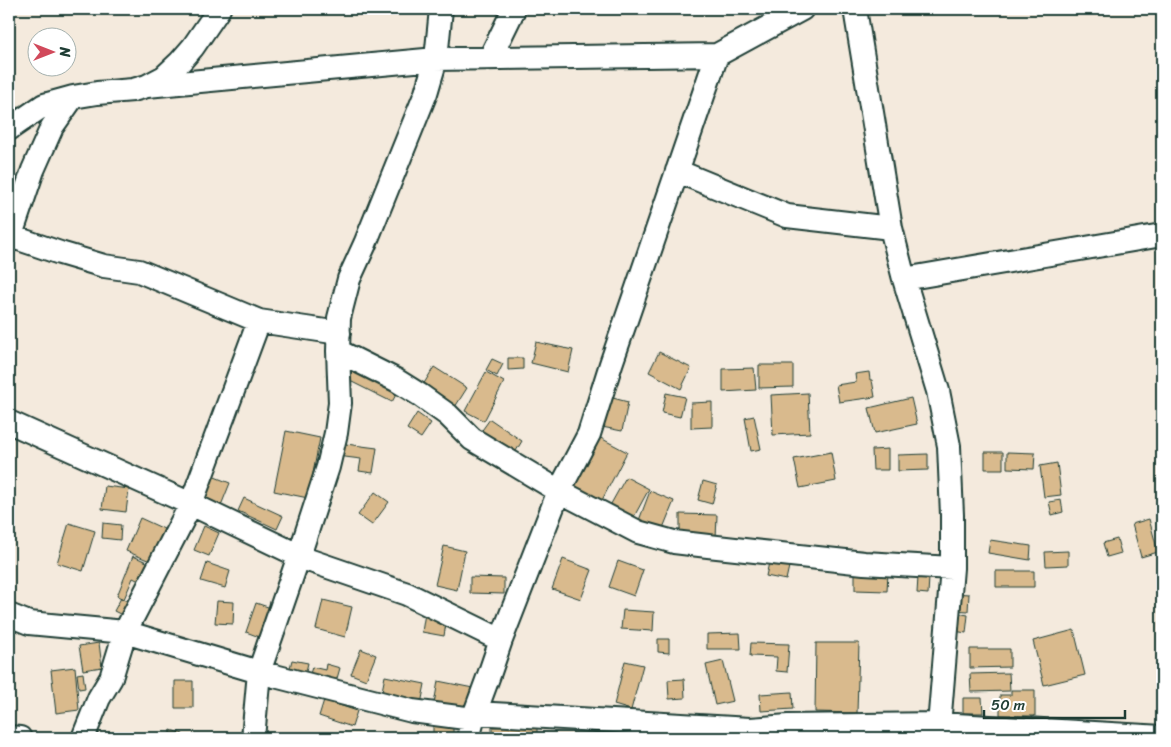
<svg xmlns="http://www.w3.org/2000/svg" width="1171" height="747" font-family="Sriracha,sans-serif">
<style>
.building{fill:#d9ba8d;stroke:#1f3d34}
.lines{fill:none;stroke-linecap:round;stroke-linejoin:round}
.minor-casing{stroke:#1f3d34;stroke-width:26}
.minor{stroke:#fff;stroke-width:22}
</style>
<rect width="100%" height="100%" fill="#f4eadd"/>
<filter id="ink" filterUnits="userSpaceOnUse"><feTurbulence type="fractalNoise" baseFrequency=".02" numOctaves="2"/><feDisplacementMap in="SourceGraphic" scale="10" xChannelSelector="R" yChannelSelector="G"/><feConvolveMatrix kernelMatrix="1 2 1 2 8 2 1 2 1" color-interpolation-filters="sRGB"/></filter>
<g filter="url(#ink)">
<!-- building -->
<path class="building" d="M 536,342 L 573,350 L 568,372 L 531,363 Z
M 659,352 L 691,368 L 681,389 L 649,372 Z
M 508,358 L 523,358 L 523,369 L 508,370 Z
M 492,359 L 503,364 L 497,376 L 486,370 Z
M 759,365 L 793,365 L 793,387 L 759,388 Z
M 353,366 L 399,389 L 392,402 L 346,379 Z
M 434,367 L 467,388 L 455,407 L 423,385 Z
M 754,368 L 756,390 L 723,392 L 723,369 Z
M 486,372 L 504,382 L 484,421 L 465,411 Z
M 869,372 L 870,380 L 872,380 L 875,397 L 839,402 L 836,385 L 856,382 L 855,374 Z
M 666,393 L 685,397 L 680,417 L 662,413 Z
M 808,393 L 810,433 L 773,435 L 771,395 Z
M 609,397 L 628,402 L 622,431 L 602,427 Z
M 911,398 L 917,424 L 875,433 L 869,408 Z
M 712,402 L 712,427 L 691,428 L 691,403 Z
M 417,413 L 431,423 L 421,438 L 407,429 Z
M 754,416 L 761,449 L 751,451 L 745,418 Z
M 490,419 L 522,441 L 513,456 L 480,433 Z
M 286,431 L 320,438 L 308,498 L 274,491 Z
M 595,435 L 627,452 L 600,504 L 568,487 Z
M 338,443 L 377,448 L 373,473 L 359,471 L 361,459 L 337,456 Z
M 888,449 L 888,470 L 873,470 L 872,450 Z
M 831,452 L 836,481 L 800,488 L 794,459 Z
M 985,452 L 1003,452 L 1003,469 L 985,469 Z
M 1007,452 L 1035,453 L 1034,469 L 1007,468 Z
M 928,454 L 928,470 L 898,471 L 898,455 Z
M 1057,463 L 1061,495 L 1044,497 L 1040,466 Z
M 207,474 L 230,483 L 220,508 L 198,498 Z
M 626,477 L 649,489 L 630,524 L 607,511 Z
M 703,481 L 717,485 L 712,504 L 698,500 Z
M 105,486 L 129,489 L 126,512 L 102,509 Z
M 650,491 L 674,501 L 661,533 L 638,523 Z
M 375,492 L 389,502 L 372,525 L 358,515 Z
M 244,498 L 283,516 L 277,529 L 238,511 Z
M 1061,500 L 1063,512 L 1052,515 L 1049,502 Z
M 680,514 L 717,515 L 716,538 L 680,537 Z
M 140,518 L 164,529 L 150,561 L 126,551 Z
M 1149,519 L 1158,552 L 1141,557 L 1132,524 Z
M 69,523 L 95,531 L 83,571 L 57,563 Z
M 103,523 L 121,525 L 120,540 L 102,538 Z
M 204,526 L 219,533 L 209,556 L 194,550 Z
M 1117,539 L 1121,553 L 1107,557 L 1103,543 Z
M 990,540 L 1031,546 L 1030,560 L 988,553 Z
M 444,546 L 465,551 L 457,590 L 435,585 Z
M 1068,551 L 1068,565 L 1046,566 L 1045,552 Z
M 133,556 L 149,563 L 141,582 L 133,578 L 124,599 L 117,596 Z
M 770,558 L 790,562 L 786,580 L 766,576 Z
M 563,559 L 592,570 L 581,599 L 552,589 Z
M 618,561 L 643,570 L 634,596 L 609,587 Z
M 207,563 L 230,571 L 225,588 L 201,581 Z
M 855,570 L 888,572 L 887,591 L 855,590 Z
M 996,571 L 1034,571 L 1034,587 L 996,587 Z
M 470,577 L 504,578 L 504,594 L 470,593 Z
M 918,577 L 929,578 L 928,594 L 917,593 Z
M 953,593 L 969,594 L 968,611 L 952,610 Z
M 121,598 L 134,605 L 128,618 L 114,611 Z
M 323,600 L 352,607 L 345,637 L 316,629 Z
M 217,601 L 234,602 L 233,624 L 215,623 Z
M 256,603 L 271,608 L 262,638 L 246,632 Z
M 623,610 L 654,612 L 653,631 L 621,629 Z
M 951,612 L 968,615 L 966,633 L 949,630 Z
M 425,613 L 447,617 L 444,636 L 422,632 Z
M 1074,630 L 1085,675 L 1044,685 L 1033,641 Z
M 740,633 L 741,649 L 707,649 L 707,634 Z
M 658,639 L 669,639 L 669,653 L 658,652 Z
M 99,643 L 102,667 L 83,670 L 79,646 Z
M 751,643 L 789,644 L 787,672 L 776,671 L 777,657 L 750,656 Z
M 816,643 L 859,643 L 857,713 L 815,712 Z
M 361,649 L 376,655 L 366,680 L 351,674 Z
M 970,649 L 1010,649 L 1010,667 L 970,668 Z
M 292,660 L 308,663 L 304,680 L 288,676 Z
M 625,661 L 643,665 L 631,710 L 614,705 Z
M 723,661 L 733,701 L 715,705 L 706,665 Z
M 326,664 L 340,668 L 334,689 L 308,681 L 312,667 L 325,670 Z
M 75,667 L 79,710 L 56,713 L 51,670 Z
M 83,673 L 85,688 L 79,689 L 77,674 Z
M 1009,673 L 1010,691 L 971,692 L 970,674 Z
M 385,676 L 425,684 L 421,704 L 381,696 Z
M 684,679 L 685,698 L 669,699 L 668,680 Z
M 175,681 L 193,681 L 193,708 L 175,708 Z
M 438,681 L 473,688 L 469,711 L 434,704 Z
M 1011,690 L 1035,690 L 1035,716 L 1011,716 L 1011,715 L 1000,715 L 1000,695 L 1011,695 Z
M 792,692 L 793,709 L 761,711 L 760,694 Z
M 963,698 L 982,698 L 983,713 L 963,713 Z
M 324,700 L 357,711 L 352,727 L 319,716 Z
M 433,718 L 453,719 L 453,735 L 433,735 Z
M 537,726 L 537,738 L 492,738 L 492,727 Z
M 603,728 L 634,729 L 634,738 L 603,738 Z
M 171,730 L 183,734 L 182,738 L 168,738 Z"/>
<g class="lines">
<defs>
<path id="minor" d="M 855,9 L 891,228 L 904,279 L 938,391 L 949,446 L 952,515 L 952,568 L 938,738
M 490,58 L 514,9
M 147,86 L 436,59 L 717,55 L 802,9
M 9,129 L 44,105 L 73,97 L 97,93 L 133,90 L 147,86 L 164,77 L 180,62 L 193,47 L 219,9
M 677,171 L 787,216 L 891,228
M 10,236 L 60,253 L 104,266 L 139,271 L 259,321 L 339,333
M 9,241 L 33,170 L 52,127 L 73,97
M 904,279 L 1162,235
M 338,351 L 396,380 L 420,395 L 448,415 L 472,439 L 559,491 L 638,532 L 674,542 L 708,546 L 864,563 L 952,568
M 9,422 L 191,504 L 308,560 L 407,594 L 501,640
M 9,615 L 29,623 L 125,632 L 259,672 L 412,711 L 473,719
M 475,713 L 750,729 L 788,726 L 939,724 L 1162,737
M 9,737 L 20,738
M 83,738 L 99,698 L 111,678 L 125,632 L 191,504 L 259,321
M 253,738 L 259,672 L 299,556 L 328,467 L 336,433 L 340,403 L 338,351 L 339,318 L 349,279 L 365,244 L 426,93 L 436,59 L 441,9
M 468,738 L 475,713 L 489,675 L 501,640 L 559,491 L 589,434 L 611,364 L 717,55"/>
</defs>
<!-- minor casing -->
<use href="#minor" class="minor-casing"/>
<!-- minor -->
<use href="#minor" class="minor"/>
</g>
</g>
<!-- margin -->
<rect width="1171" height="747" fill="none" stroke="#fff" stroke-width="30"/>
<rect x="15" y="15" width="1141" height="717" fill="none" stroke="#1f3d34" stroke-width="2" filter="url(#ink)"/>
<!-- north arrow -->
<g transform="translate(52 52) rotate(90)"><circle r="24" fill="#ffffff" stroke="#a5b1ae"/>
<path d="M0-4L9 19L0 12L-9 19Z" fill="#d1495b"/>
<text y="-8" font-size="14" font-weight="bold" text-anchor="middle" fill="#1f3d34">N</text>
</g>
<!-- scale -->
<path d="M984 710v8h141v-8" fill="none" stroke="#1f3d34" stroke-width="2.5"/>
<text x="991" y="710" font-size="15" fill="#1f3d34" stroke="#ffffff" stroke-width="4" paint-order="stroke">50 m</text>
</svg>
